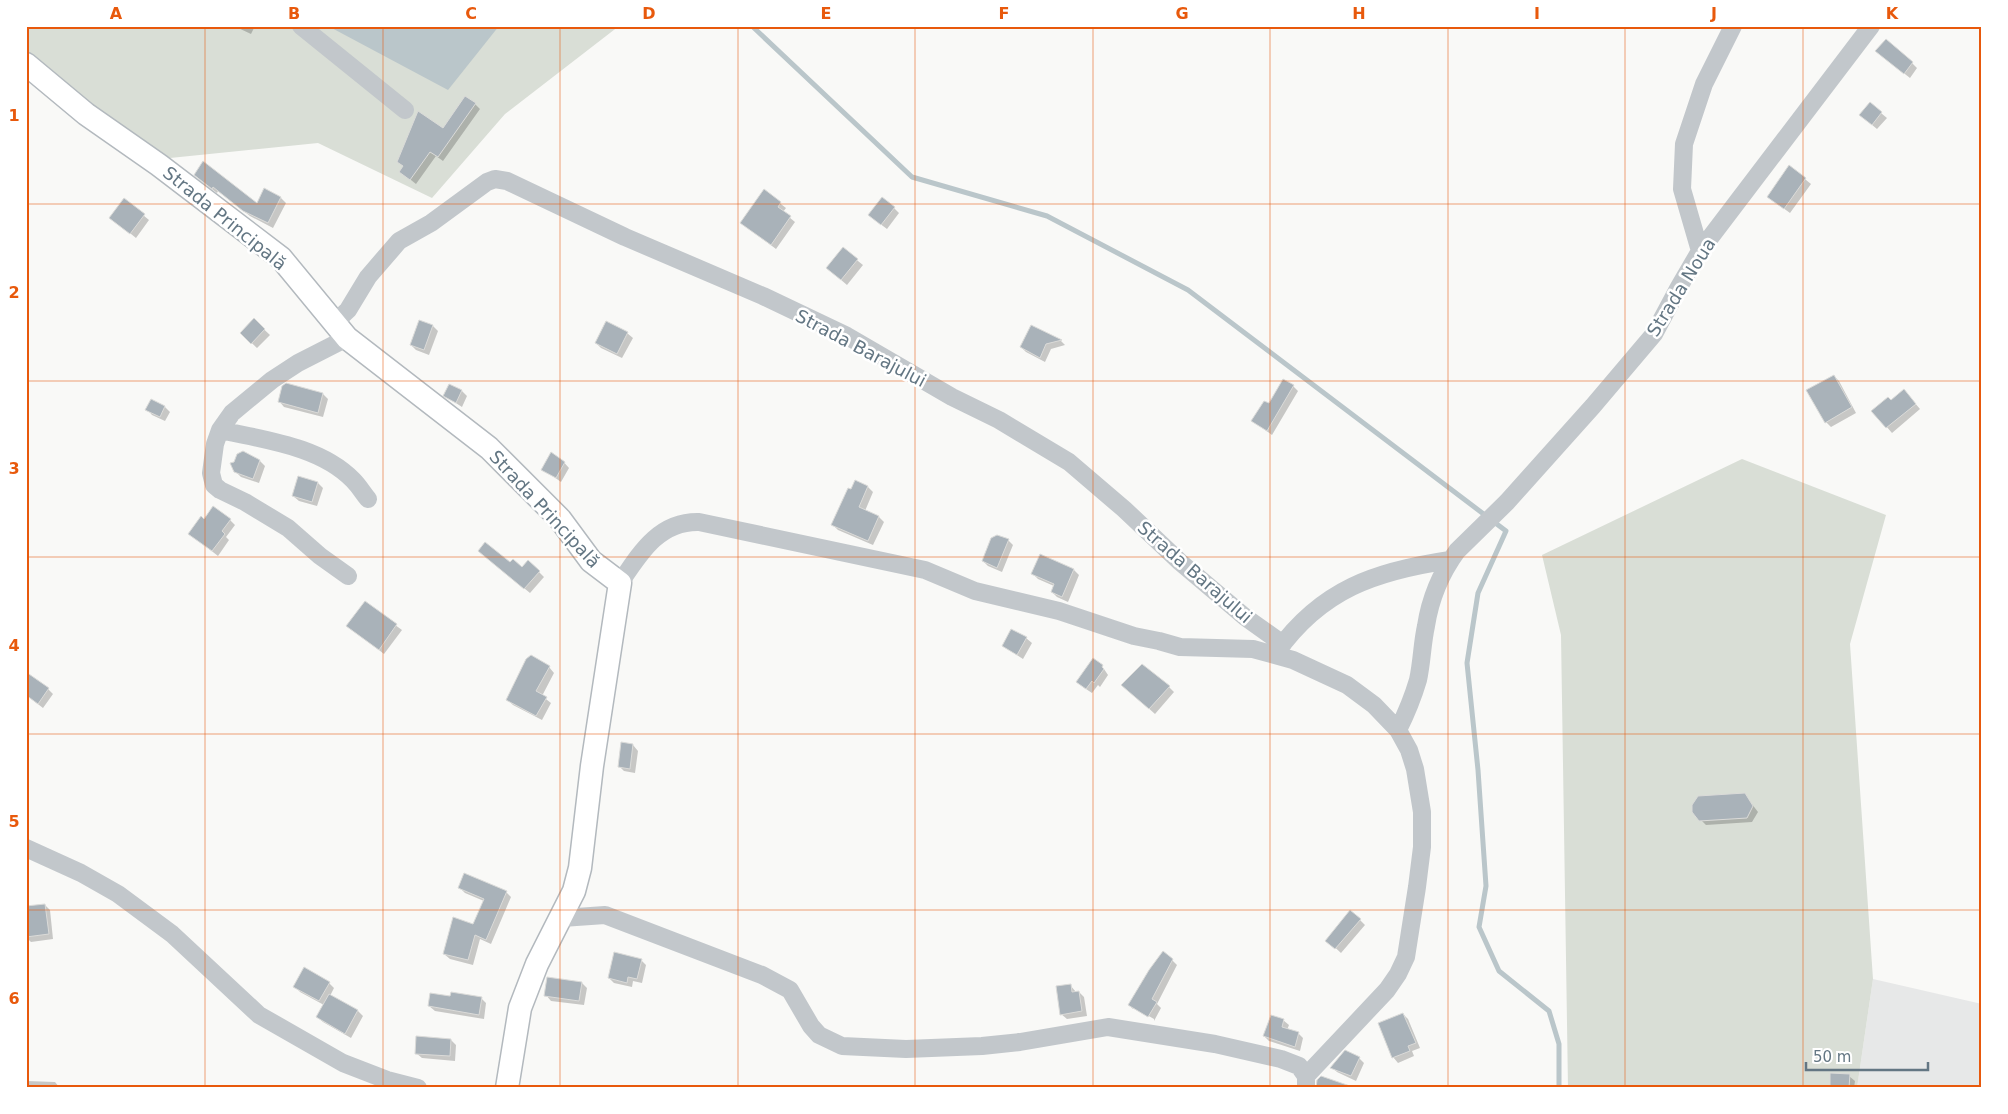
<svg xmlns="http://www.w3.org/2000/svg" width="2008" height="1114" font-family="'DejaVu Sans',sans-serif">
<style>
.built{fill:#e7e8e8}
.green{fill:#d9ded6}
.water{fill:#bac6ca}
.shadow{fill:#0003}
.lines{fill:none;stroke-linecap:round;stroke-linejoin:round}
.stream{stroke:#bac6ca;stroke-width:5}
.building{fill:#a9b2b9;stroke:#dbdbd9}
.major-casing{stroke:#b3b9be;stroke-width:25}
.minor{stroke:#c2c7cb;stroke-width:18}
.major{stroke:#fff;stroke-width:22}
.grid{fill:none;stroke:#e8590c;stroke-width:1;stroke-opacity:0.55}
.labels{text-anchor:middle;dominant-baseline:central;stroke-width:5;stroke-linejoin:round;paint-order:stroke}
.street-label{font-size:18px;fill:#637683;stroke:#fff}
.neatline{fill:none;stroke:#e8590c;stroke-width:2}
.grid-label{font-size:16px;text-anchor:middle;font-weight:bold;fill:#e8590c}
</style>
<rect width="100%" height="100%" fill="#f9f9f7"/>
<!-- built -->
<path class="built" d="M 1873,979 L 1982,1004 L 1982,1088 L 1857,1088 Z"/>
<!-- green -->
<path class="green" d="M 26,26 L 619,26 L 505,114 L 432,198 L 318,143 L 170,158 L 37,68 L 26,64 Z
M 1742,459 L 1886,515 L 1850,644 L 1873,979 L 1857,1088 L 1568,1088 L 1561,635 L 1542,555 Z"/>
<!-- water -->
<path class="water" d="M 328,26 L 499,26 L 448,90 Z"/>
<!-- shadow -->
<path class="shadow" d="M 234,26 L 255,26 L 251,34 Z
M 1882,56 L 1912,63 L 1917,68 L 1910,78 Z
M 475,104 L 480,109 L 443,161 L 436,156 L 416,184 L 401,172 L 443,130 Z
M 1870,104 L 1887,118 L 1877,129 L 1866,120 Z
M 1790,167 L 1811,184 L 1790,213 L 1768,197 Z
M 200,180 L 257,205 L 264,190 L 281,198 L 286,203 L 273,228 L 250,216 L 218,191 L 217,193 Z
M 764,191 L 786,208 L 783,212 L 795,222 L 776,249 L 741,223 Z
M 125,200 L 149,220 L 136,238 L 110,217 Z
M 894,208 L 899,213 L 887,229 L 875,220 Z
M 843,249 L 863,265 L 847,285 L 827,268 Z
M 254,320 L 270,335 L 257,348 L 241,333 Z
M 420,322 L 433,326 L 438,331 L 429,355 L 416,350 L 411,345 Z
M 1032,327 L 1061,341 L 1065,345 L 1051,349 L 1045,362 L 1026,352 L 1021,347 Z
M 627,333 L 633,338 L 622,358 L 601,348 L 596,343 Z
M 1834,376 L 1839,381 L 1856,413 L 1831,427 L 1826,422 Z
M 1293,386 L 1298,391 L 1272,435 L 1253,421 Z
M 462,391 L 467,396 L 462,407 L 445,396 Z
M 323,394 L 328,399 L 323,417 L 284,407 L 279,401 Z
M 1909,396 L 1920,409 L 1892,433 L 1873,411 L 1891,402 Z
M 151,400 L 165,407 L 170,412 L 165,421 L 152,415 L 147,409 Z
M 552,454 L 561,459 L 569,468 L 561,482 L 543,469 Z
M 260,461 L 265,466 L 259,483 L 241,477 L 235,471 Z
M 855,482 L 868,487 L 873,492 L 865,511 L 879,517 L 884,522 L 873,545 L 838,530 L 833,525 Z
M 318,483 L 323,488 L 317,506 L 299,501 L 293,496 Z
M 205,520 L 230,520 L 235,525 L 226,537 L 229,540 L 218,556 L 190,534 Z
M 1008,540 L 1013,545 L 1002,572 L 988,566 L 983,561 Z
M 485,556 L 523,569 L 539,572 L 544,577 L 530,593 Z
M 1074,570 L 1079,575 L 1068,602 L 1057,597 L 1052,592 L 1054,586 L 1038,579 L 1033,574 Z
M 365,603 L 402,630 L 384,654 L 348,626 Z
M 1012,630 L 1026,638 L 1032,643 L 1023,659 L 1003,646 Z
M 1102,666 L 1108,675 L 1100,687 L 1098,685 L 1092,693 L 1083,687 Z
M 549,667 L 554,673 L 542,696 L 551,703 L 542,720 L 513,705 L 508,700 Z
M 26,683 L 48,689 L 53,694 L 43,708 L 26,695 Z
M 1169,687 L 1174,692 L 1155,714 L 1128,690 Z
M 622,744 L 633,745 L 638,751 L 635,773 L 624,771 L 619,766 Z
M 1745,795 L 1758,812 L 1752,822 L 1706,825 L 1694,813 Z
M 460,888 L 506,892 L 511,897 L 491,944 L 480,939 L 473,965 L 450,959 L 444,954 L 473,926 L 484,901 L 465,893 Z
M 45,905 L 50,910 L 53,939 L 31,942 L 26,937 L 26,908 Z
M 1360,920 L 1365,925 L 1341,953 L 1327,940 Z
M 641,960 L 646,965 L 642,983 L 633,981 L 632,987 L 614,983 L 609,978 Z
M 1172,960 L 1177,965 L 1157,1004 L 1161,1008 L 1154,1021 L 1154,1019 L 1133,1007 L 1133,1009 L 1129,1005 Z
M 329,983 L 334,988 L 330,996 L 358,1011 L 363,1016 L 351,1038 L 323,1022 L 318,1017 L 324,1005 L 300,992 L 295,986 Z
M 582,983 L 587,988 L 584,1005 L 551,1001 L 546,995 Z
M 1070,985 L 1076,992 L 1079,992 L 1084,997 L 1087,1016 L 1067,1019 L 1061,1014 Z
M 481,998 L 486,1003 L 484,1019 L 435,1011 L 429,1006 Z
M 1403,1014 L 1408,1019 L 1420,1048 L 1412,1051 L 1414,1056 L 1398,1063 L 1393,1057 Z
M 1283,1020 L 1289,1025 L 1287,1030 L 1298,1033 L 1303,1038 L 1300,1051 L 1269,1041 L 1264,1036 Z
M 451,1040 L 456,1045 L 455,1061 L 422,1058 L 416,1053 Z
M 1359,1058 L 1364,1063 L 1356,1081 L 1337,1072 L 1332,1067 Z
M 1849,1076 L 1855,1081 L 1854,1088 L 1831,1088 Z
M 27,1081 L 55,1082 L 60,1088 L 27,1088 Z"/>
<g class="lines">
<!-- stream -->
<path class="stream" d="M 752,26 L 912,177 L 1047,216 L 1188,290 L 1506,531 L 1478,593 L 1467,663 L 1478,770 L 1486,886 L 1479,927 L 1499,971 L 1549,1011 L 1559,1044 L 1559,1088"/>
</g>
<!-- building -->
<path class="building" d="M 1886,39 L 1913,62 L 1904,74 L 1875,51 Z
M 465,96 L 476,103 L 438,157 L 430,152 L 410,180 L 399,172 L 403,166 L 397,162 L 418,111 L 443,128 Z
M 1870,102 L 1882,112 L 1872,125 L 1859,115 Z
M 203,161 L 257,203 L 264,188 L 281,197 L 268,223 L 243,211 L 213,187 L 212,189 L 194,175 Z
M 1789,165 L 1806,178 L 1784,209 L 1767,197 Z
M 764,189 L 781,202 L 778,207 L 791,216 L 771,245 L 740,223 Z
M 882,197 L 895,207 L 881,225 L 868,215 Z
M 124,198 L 145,214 L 130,234 L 109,218 Z
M 843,247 L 858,259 L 841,280 L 826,268 Z
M 254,318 L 265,329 L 251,344 L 240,333 Z
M 419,320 L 433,325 L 424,350 L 410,345 Z
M 606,321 L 628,332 L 617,354 L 595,343 Z
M 1031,325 L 1062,340 L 1046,344 L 1040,358 L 1020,347 Z
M 1834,375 L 1852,407 L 1825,423 L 1806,390 Z
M 1283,379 L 1294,385 L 1267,431 L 1251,421 L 1264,401 L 1269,403 Z
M 286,383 L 323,393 L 318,413 L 278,402 L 282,386 Z
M 449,384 L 462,390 L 456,403 L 443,396 Z
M 1904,389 L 1916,404 L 1886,428 L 1871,411 L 1888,397 L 1891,400 Z
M 151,399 L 165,406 L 160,417 L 145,410 Z
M 243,451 L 260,460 L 253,479 L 234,472 L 230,463 L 234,462 L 237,454 Z
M 551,452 L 565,462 L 556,478 L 541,470 Z
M 298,476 L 318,482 L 312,502 L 292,496 Z
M 855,480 L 868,486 L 859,507 L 879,516 L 868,541 L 831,525 L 848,488 L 851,489 Z
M 213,506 L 231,519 L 222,531 L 225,534 L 212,551 L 188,534 L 201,516 L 204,519 Z
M 997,535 L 1009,539 L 997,568 L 982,561 L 991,538 Z
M 485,542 L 510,562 L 513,559 L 522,567 L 528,560 L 540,571 L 524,589 L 478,551 Z
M 1040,554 L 1074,569 L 1062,597 L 1051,592 L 1054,584 L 1031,574 Z
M 365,601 L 397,624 L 379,650 L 346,626 Z
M 1011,629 L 1027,637 L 1017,655 L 1002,646 Z
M 531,655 L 550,666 L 536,691 L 547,697 L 536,716 L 506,700 L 526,659 Z
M 1093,658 L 1103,665 L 1102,667 L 1104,669 L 1094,683 L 1092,681 L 1086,689 L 1076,682 Z
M 1142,664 L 1170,686 L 1149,709 L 1121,685 Z
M 26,672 L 49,688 L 38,704 L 26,695 Z
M 621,742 L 633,744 L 630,769 L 618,767 Z
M 1745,793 L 1753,806 L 1747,818 L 1699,821 L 1692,812 L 1692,805 L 1698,796 Z
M 464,873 L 507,891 L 486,940 L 475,935 L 468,960 L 443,954 L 453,917 L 473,924 L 484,899 L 458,888 Z
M 45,904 L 49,934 L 26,937 L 26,906 Z
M 1350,910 L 1361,919 L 1335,949 L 1325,941 Z
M 1163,951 L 1173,959 L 1152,999 L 1157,1002 L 1148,1017 L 1128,1005 L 1149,970 Z
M 614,952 L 642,959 L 637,979 L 628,977 L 627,983 L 608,978 Z
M 304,967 L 330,982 L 319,1001 L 293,987 Z
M 547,977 L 582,982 L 579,1001 L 544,996 Z
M 1071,984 L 1072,992 L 1079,991 L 1082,1011 L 1060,1015 L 1056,986 Z
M 451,992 L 482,997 L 479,1015 L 428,1006 L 430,993 L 450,996 Z
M 329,994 L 358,1010 L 345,1034 L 316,1017 Z
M 1403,1013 L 1416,1043 L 1408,1046 L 1410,1051 L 1392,1058 L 1378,1023 Z
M 1271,1015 L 1284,1019 L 1282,1027 L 1299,1032 L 1295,1047 L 1263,1036 Z
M 416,1036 L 451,1039 L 450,1056 L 415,1054 Z
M 1345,1050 L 1360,1057 L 1351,1076 L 1330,1068 Z
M 1830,1073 L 1850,1074 L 1849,1088 L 1830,1088 Z
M 1321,1076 L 1350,1086 L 1350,1088 L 1316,1088 L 1317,1080 Z"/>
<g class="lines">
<defs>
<path id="major" d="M 26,64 L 86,114 L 159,165 L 281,258 L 347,338 L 489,448 L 560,519 L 591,561 L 620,583 L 592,766 L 580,868 L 574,891 L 537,964 L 520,1008 L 507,1088"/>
</defs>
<!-- major casing -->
<use href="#major" class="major-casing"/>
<!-- minor -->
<path class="minor" d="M 301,26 L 405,110
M 1700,251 L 1682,189 L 1684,144 L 1704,84 L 1733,26
M 333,324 L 348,310 L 368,277 L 399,241 L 431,223 L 487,182 L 495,179 L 507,181 L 625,237 L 763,296 L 847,336 L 952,397 L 999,420 L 1069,462 L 1124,509 L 1180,562 L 1245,617 L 1283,644
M 347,338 L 298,363 L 272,380 L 232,413 L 220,430 L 215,444 L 211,473 L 214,485 L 220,490 L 245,502 L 288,528 L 320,556 L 348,576
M 220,430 C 264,440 320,446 353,480 C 359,486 363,493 368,499
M 620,583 C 640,553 659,521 699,522 L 925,570 L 975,591 L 1059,611 L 1134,636 L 1159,641 L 1180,647 L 1253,649 L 1293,660 L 1347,685 L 1374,705 L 1398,730 L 1409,750 L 1415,769 L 1422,812 L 1422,847 L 1417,887 L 1406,957 L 1398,974 L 1387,990 L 1306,1076
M 1276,653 C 1321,589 1376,571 1450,560
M 1398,730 C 1406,714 1413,697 1418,680 C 1422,662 1422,644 1426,626 C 1430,600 1441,573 1457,551 L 1507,502 L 1593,406 L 1654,334 L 1679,287 L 1700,251 L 1871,26
M 26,848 L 81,873 L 118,894 L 172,934 L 259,1015 L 343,1063 L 387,1080 L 418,1088
M 562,918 L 605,915 L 762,975 L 790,990 L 811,1026 L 819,1035 L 842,1046 L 906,1049 L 982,1046 L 1020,1042 L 1108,1027 L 1215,1044 L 1281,1059 L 1299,1066 L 1306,1076 L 1306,1087"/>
<!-- major -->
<use href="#major" class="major"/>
</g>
<!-- grid -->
<path class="grid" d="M 205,26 L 205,1088M 383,26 L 383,1088M 560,26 L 560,1088M 738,26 L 738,1088M 915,26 L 915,1088M 1093,26 L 1093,1088M 1270,26 L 1270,1088M 1448,26 L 1448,1088M 1625,26 L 1625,1088M 1803,26 L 1803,1088M 26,204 L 1982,204M 26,381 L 1982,381M 26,557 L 1982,557M 26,734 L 1982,734M 26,910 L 1982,910"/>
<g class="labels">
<!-- street labels -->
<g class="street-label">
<text transform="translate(225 218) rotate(39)">Strada Principală</text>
<text transform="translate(1681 287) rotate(-58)">Strada Noua</text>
<text transform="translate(861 348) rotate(28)">Strada Barajului</text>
<text transform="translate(545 509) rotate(47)">Strada Principală</text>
<text transform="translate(1195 572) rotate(41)">Strada Barajului</text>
</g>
</g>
<!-- border -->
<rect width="2008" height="1114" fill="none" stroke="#ffffff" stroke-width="55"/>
<!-- scale -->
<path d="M1806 1062v8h122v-8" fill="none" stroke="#637683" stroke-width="2.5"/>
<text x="1813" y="1062" font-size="15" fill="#637683" stroke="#ffffff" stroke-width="4" paint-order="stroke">50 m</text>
<rect x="28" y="28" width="1952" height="1058" class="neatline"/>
<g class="grid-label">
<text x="116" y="19">A</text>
<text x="294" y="19">B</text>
<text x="471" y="19">C</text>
<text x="649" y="19">D</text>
<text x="826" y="19">E</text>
<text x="1004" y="19">F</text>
<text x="1182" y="19">G</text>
<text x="1359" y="19">H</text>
<text x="1537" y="19">I</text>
<text x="1714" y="19">J</text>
<text x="1892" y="19">K</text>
<text x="14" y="121">1</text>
<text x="14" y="298">2</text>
<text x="14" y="474">3</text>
<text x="14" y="651">4</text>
<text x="14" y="827">5</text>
<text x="14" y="1004">6</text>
</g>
</svg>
